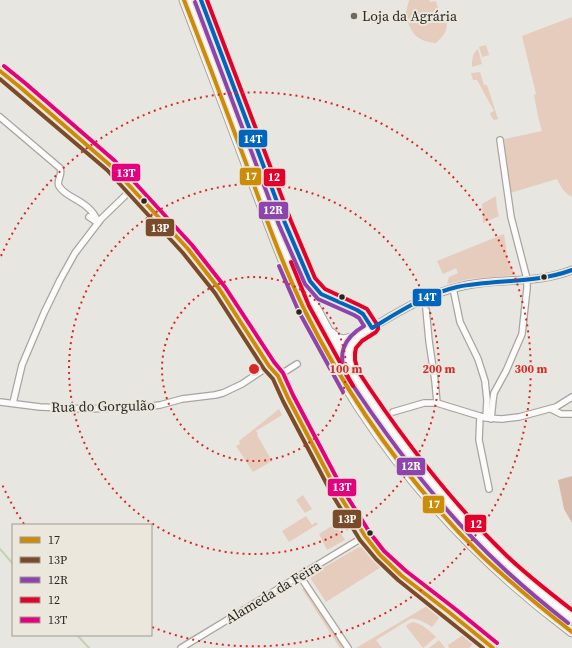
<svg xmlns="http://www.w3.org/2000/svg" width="572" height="648" font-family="'Source Serif 4',serif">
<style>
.green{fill:#e6ccbc}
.forest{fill:#d6b9a9}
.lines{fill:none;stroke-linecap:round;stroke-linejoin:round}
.stream{stroke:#c2d3b0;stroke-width:2}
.minor-casing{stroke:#a7a5a0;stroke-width:8}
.tertiary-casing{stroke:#a7a5a0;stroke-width:9}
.trunk-casing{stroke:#a7a5a0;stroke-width:11}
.minor{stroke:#fcfbfa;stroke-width:5.5}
.tertiary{stroke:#fcfbfa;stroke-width:7}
.trunk{stroke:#fcfbfa;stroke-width:9}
.bus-1-casing{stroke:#ebe7dd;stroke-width:7}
.bus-2-casing{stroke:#ebe7dd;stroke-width:7}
.bus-3-casing{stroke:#ebe7dd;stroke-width:7}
.bus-4-casing{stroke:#ebe7dd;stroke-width:7}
.bus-5-casing{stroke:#ebe7dd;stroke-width:7}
.bus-6-casing{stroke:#ebe7dd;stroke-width:7}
.bus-1{stroke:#cd8c07;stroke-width:4}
.bus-2{stroke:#7a4b2a;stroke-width:4}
.bus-3{stroke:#8e44ad;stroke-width:4}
.bus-4{stroke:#e4002b;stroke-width:4}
.bus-5{stroke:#e5007d;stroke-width:4}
.bus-6{stroke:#0065bd;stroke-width:4}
.ring{fill:none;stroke:#d62828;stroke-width:2;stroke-dasharray:2 4}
.poi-dot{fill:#6b6964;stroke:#ebe7dd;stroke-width:1.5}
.bus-dot{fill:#272622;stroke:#ebe7dd;stroke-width:1.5}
.labels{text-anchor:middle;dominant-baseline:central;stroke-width:4;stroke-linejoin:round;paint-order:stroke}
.poi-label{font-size:14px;fill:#272622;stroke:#ebe7dd;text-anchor:start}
.street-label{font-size:14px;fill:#272622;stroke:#ebe7dd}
.centre{fill:#d62828;stroke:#ebe7dd;stroke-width:2}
.ring-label{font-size:12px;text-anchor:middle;font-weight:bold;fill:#d62828;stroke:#ebe7dd;stroke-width:4;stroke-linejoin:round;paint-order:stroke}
.line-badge{stroke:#ebe7dd;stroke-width:1.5}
.badge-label{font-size:11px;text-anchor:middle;font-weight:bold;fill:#fff}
</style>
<rect width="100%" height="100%" fill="#e8e6e0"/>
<!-- green -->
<path class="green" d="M 409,0 L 429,0 L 430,2 L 436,1 L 441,19 L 447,23 C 447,33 442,37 436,43 C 423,42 414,38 409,25 C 408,21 406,17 406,12 C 407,8 408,4 409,0 Z
M 572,17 L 572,197 C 564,193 561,187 557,179 L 510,193 L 504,139 L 542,131 L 538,117 L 534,95 L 536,94 L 522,36 Z
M 486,45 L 489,55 L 482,57 L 479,47 Z
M 478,49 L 482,64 L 472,67 C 472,61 472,53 478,49 Z
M 480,72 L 484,85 L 487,85 L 498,119 L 494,120 L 492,118 L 490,113 L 494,111 L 477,80 L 473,80 L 471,73 Z
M 496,196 L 497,209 L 499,216 L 483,223 L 482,204 Z
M 504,234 L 508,261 L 516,275 L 469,279 L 447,284 L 449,277 L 458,273 L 456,268 L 443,274 L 437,261 Z
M 279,409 L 282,415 L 256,431 L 258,434 L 257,435 L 272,461 L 253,472 L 236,446 L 240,444 L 239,441 Z
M 303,495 L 312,509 L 305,513 L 296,500 Z
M 306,516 L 312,525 L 316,522 L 318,524 L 289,542 L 282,531 Z
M 335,524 L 345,540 L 327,550 L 319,534 Z
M 359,547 L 364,548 L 381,567 L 326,602 L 309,576 Z
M 304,588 L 344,648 L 340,648 L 302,589 Z
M 427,606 L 434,606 L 444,612 L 432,627 C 425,623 418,618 410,619 L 376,640 L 382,648 L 356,648 Z
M 413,622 C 422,624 429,630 436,637 L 423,648 L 406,626 L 408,624 Z
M 466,633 L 476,641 L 469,648 L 449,648 L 448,645 Z
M 439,640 L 445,648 L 429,648 Z"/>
<!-- forest -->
<path class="forest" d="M 572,476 L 572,523 L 564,509 L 558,480 Z"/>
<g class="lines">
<!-- stream -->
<path class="stream" d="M 0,549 L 13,564
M 77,635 L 89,648"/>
<defs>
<path id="minor" d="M 201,0 L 285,223 L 310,281 L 321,294 L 357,310 L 363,314 L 372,328
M 0,71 L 21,88 L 111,166 L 188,249 L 220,290 L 269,366 L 278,376 L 288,398 L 338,493 L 365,536 L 380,555 L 402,576 L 450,613 L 493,648
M 0,117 L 60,168 C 63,175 56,181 59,186 C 63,193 70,196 77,200 C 86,205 95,212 98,223 L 89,217
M 453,288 L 460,322 L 478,359 L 485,381 L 487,400 L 486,418
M 425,298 L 429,341 L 435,381 L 437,403
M 278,376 L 297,364
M 0,402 L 40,407 L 67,408 L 85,409 L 144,407 L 160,405 L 182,399 L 215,395 L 223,393 L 242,384 L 269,366
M 13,403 L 22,365 L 44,313 L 60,280 L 75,253 L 101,219 L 132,189
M 551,409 L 561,414 L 572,414
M 393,412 L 424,403 L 437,403 L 486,418 L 502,419 L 519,417 L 556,407 L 572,397
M 480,416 L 479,440 L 489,489
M 491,419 L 493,400 L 494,393 L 506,371 L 522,334 L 527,288 L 527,279 L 511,217 L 500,140
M 300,576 L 348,648
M 181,648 L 365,536"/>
<path id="tertiary" d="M 360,335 C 394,314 427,293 467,285 C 502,278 539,284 572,270"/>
<path id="trunk" d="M 184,0 C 208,63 232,125 255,188 C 271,229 286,272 305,311 C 322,344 339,376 359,407 C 416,494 489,570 572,632
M 193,0 L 291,259 C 321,321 354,381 395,437 C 444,506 505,566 572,618
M 331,333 C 341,342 344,341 357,336
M 350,365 C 348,349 349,346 360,335"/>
</defs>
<!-- minor casing -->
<use href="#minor" class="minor-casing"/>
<!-- tertiary casing -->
<use href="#tertiary" class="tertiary-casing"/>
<!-- trunk casing -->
<use href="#trunk" class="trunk-casing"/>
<!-- minor -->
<use href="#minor" class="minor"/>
<!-- tertiary -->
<use href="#tertiary" class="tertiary"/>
<!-- trunk -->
<use href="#trunk" class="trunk"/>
<defs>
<path id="bus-1" d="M 184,0 C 205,54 226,109 246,163 C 264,213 282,264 305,311 C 351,403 409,484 482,556 C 511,583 541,608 572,632
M 0,71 L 21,88 L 111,166 L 188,249 L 220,290 L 269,366 L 278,376 L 288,398 L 338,493 L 365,536 L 380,555 L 402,576 L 450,613 L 493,648"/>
<path id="bus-2" d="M 0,79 L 107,170 L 183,253 L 215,293 L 264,369 L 273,379 L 283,401 L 333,496 L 360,540 L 376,559 L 398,580 L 483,648"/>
<path id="bus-3" d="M 195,2 L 279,225 L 305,284 L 318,299 L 354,315 L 359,318 L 364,326 C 343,338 336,356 348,378 C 392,445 442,511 501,566 C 522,586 545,605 568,623
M 279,266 L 299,312 L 343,392"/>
<path id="bus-4" d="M 207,0 L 291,221 L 315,278 L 325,289 L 359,305 L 367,309 L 378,326 L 378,329 L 376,332 L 362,341 L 356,348 L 355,353 L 355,360 L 358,371 C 402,438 450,501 507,556 C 527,575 550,593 572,610
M 291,262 L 309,306 L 353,386"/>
<path id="bus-5" d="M 4,66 L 25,83 L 115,161 L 192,245 L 225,287 L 274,362 L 283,373 L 293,395 L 343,490 L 370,533 L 384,551 L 406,571 L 454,608 L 497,643"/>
<path id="bus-6" d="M 201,0 L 285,223 L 310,281 L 321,294 L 357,310 L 363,314 L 372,328 C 399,312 426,294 457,287 C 496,279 534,284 572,270"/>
</defs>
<!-- bus-1 casing -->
<use href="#bus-1" class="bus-1-casing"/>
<!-- bus-2 casing -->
<use href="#bus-2" class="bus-2-casing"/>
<!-- bus-3 casing -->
<use href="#bus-3" class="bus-3-casing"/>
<!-- bus-4 casing -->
<use href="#bus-4" class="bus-4-casing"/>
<!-- bus-5 casing -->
<use href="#bus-5" class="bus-5-casing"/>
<!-- bus-6 casing -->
<use href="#bus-6" class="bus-6-casing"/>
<!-- bus-1 -->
<use href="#bus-1" class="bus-1"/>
<!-- bus-2 -->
<use href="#bus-2" class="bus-2"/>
<!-- bus-3 -->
<use href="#bus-3" class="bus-3"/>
<!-- bus-4 -->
<use href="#bus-4" class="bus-4"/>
<!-- bus-5 -->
<use href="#bus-5" class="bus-5"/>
<!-- bus-6 -->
<use href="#bus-6" class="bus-6"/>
</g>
<!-- distance rings -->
<g class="ring">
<circle cx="254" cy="369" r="92"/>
<circle cx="254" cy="369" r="185"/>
<path d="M24 524A277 277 0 0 1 1 482M1 256A277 277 0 1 1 152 627"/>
</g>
<!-- markers -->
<circle class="poi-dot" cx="354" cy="16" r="4"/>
<g class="bus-dot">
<circle cx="144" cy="201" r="3.5"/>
<circle cx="544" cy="277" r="3.5"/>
<circle cx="342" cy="297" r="3.5"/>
<circle cx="299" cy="312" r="3.5"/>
<circle cx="370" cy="533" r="3.5"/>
</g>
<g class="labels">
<!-- poi labels -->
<g class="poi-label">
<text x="362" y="16">Loja da Agrária</text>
</g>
<!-- street labels -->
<g class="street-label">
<text transform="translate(103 406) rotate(-1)">Rua do Gorgulão</text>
<text transform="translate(273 592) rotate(-31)">Alameda da Feira</text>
</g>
</g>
<circle cx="254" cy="369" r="6" class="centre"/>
<g class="ring-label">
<text x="346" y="373">100 m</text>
<text x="439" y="373">200 m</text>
<text x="531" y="373">300 m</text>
</g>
<g class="line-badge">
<rect x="238" y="129" width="30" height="19" rx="4" fill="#0065bd"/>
<rect x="111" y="163" width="30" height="19" rx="4" fill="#e5007d"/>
<rect x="239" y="167" width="23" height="19" rx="4" fill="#cd8c07"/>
<rect x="263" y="168" width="23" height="19" rx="4" fill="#e4002b"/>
<rect x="258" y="201" width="31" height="19" rx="4" fill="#8e44ad"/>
<rect x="145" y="218" width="30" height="19" rx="4" fill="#7a4b2a"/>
<rect x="412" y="288" width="30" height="19" rx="4" fill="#0065bd"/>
<rect x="396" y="457" width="30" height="19" rx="4" fill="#8e44ad"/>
<rect x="327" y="478" width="30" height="19" rx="4" fill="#e5007d"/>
<rect x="422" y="495" width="23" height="19" rx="4" fill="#cd8c07"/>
<rect x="332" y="509" width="30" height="20" rx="4" fill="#7a4b2a"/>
<rect x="464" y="514" width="23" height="19" rx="4" fill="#e4002b"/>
</g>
<g class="badge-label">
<text x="253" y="143">14T</text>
<text x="126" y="177">13T</text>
<text x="251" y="180">17</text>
<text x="274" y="181">12</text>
<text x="273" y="214">12R</text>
<text x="160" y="232">13P</text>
<text x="427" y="301">14T</text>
<text x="411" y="470">12R</text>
<text x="342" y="491">13T</text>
<text x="434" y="508">17</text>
<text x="347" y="523">13P</text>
<text x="476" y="528">12</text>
</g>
<!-- legend -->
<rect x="12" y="524" width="140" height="112" fill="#ebe7dd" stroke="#9d9a92"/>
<rect x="20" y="537" width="20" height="6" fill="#cd8c07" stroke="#9d9a92"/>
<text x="48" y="544" font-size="12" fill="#272622">17</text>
<rect x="20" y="557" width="20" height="6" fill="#7a4b2a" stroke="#9d9a92"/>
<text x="48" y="564" font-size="12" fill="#272622">13P</text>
<rect x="20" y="577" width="20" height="6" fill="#8e44ad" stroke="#9d9a92"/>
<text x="48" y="584" font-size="12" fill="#272622">12R</text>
<rect x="20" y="597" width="20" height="6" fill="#e4002b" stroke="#9d9a92"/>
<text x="48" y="604" font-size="12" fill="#272622">12</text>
<rect x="20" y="617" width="20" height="6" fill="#e5007d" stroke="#9d9a92"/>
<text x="48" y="624" font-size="12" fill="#272622">13T</text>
</svg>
